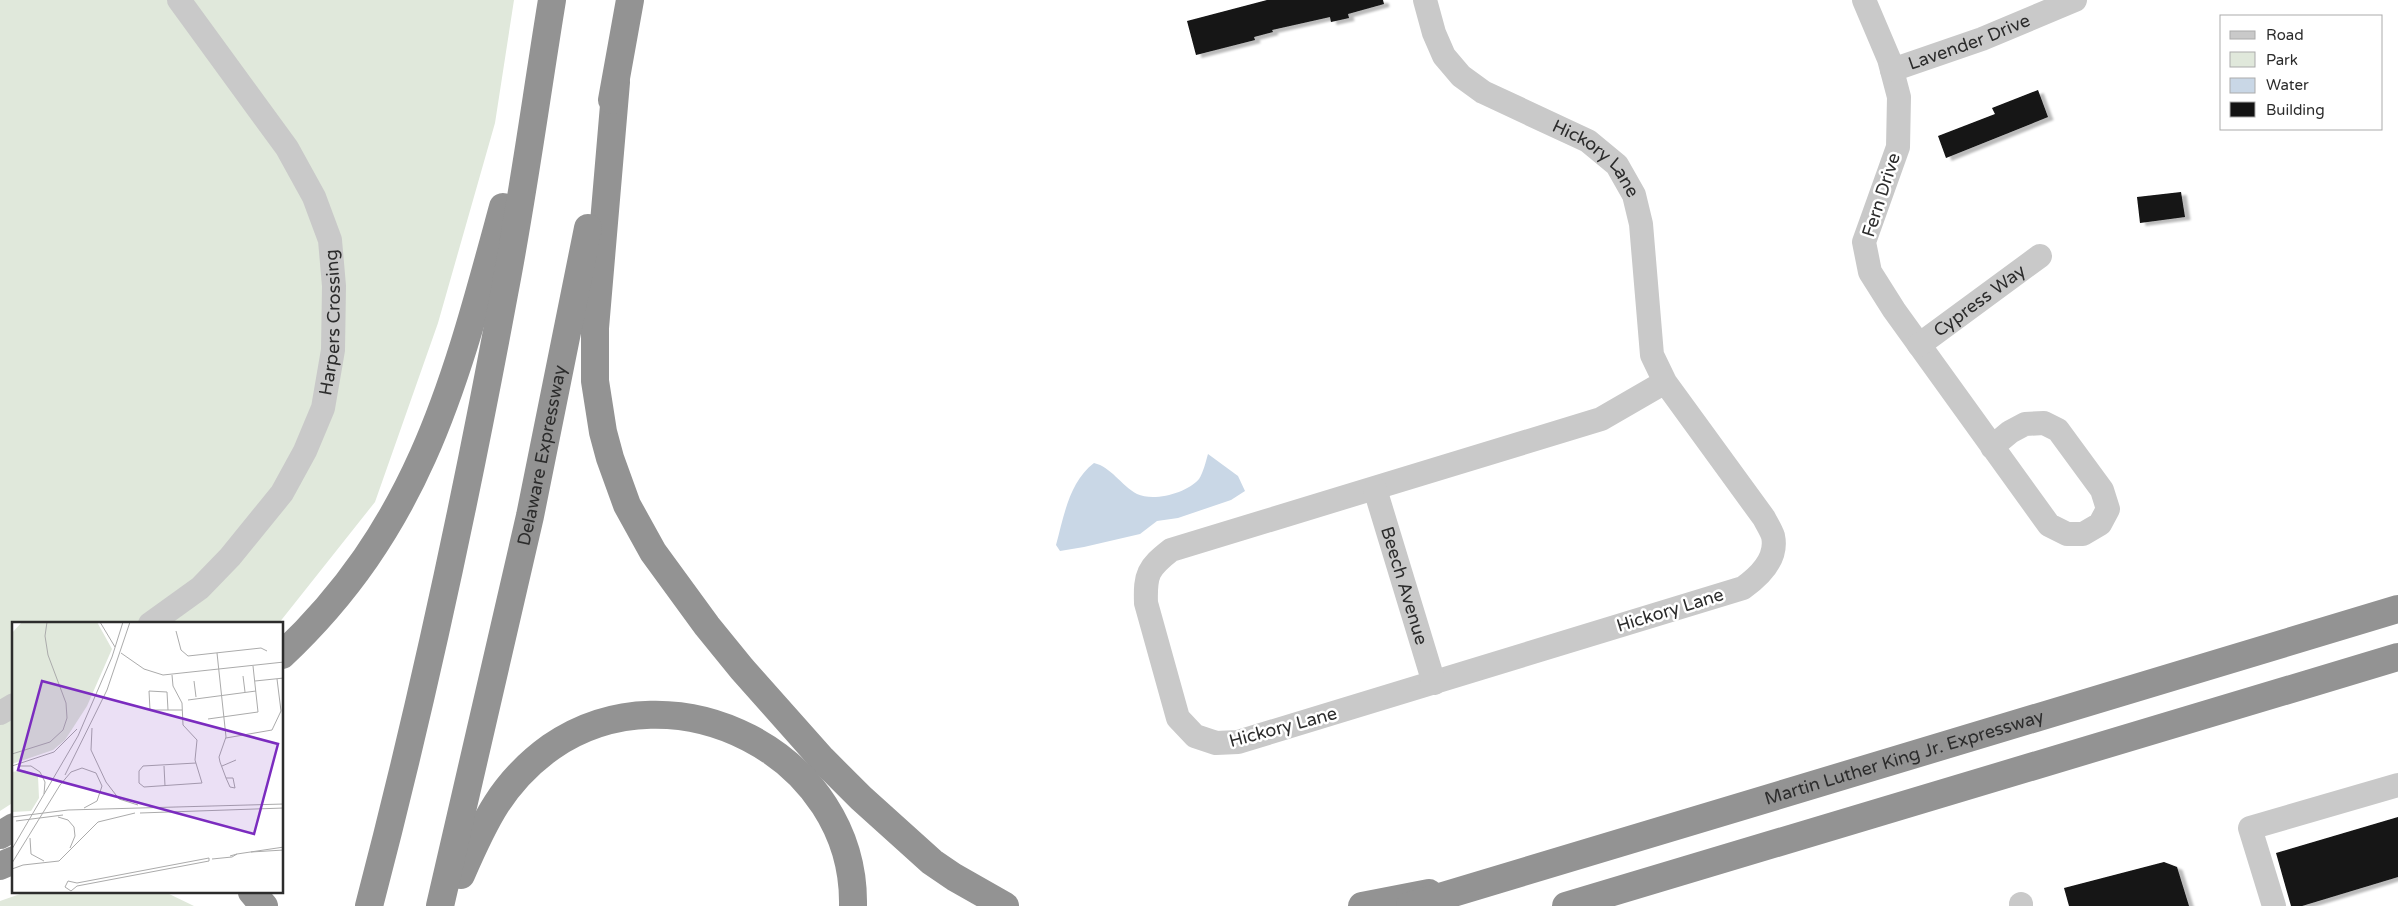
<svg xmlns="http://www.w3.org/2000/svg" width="2398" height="906" font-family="'Varela Round',sans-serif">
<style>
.green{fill:#e0e8db}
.water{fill:#c9d7e6}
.building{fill:#131313;filter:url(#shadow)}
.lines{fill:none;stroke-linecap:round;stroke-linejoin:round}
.minor{stroke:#c9c9c9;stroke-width:24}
.highway{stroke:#939393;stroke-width:28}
.labels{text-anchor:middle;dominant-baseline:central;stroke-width:5;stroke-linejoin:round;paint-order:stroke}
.street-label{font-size:18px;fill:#2c2c2c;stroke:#fff}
.inset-road{fill:none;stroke:#ababab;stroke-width:1}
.view{fill:#7b2cbf;fill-opacity:0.15;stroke:#7b2cbf;stroke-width:2.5}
.inset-edge{fill:none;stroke:#2c2c2c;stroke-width:2.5}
</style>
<defs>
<filter id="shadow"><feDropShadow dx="5.5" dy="3" stdDeviation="1" flood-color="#0004"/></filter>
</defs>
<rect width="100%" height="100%" fill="#fff"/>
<!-- green -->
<path class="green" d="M 0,0 L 514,0 L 495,123 L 438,323 L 375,502 L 279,623 L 14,624 L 14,802 L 0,811 Z
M 26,892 L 165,892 L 194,906 L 0,906 L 0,901 Z"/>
<!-- water -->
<path class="water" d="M 1208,454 L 1238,476 L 1245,491 L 1231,500 L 1178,518 L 1157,521 L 1140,534 L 1084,547 L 1060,551 L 1056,545 C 1064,516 1069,482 1094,463 C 1111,467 1121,485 1137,494 C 1154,502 1187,493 1199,479 C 1203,473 1206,461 1208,454 Z"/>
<!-- building -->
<path class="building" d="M 1267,0 L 1383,0 L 1384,4 L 1348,14 L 1349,18 L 1331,22 L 1330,17 L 1272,30 L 1273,32 L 1254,37 L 1255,40 L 1196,55 L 1187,21 Z
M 2038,90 L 2048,117 L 1946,158 L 1938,136 L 1995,114 L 1992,108 Z
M 2181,192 L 2185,217 L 2140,223 L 2137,197 Z
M 2398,817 L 2398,877 L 2302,906 L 2291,906 L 2276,853 Z
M 2164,862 L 2177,867 L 2189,906 L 2069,906 L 2064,888 Z"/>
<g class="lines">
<!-- minor -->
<g class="minor">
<path id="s1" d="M 1425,0 L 1434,33 L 1444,56 L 1461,76 L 1483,92 L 1588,141 L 1617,165 L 1634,195 L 1641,224 L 1652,355 L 1665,382 L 1764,518 C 1767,524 1771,530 1773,536 C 1778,559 1760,576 1743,588 L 1238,742 L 1216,743 L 1195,736 L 1178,718 L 1146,603 C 1145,574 1148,568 1171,550 L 1601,419 L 1665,382"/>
<path d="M 1864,0 L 1889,59 L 1899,97 L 1898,147 L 1864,242 L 1870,272 L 1894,310 L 2049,525 L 2067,534 L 2083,534 L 2100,524 L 2108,509 L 2102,490 L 2058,430 L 2044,423 L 2025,424 L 2010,432 L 1992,447"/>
<path id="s2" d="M 1892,70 L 1982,39 L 2075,0"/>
<path id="s3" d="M 1919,345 L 2040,256"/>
<path id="s4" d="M 1375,489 L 1434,683"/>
<path id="s5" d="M 150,624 L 200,588 L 230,557 L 282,493 L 305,451 L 323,408 L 333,350 L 334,286 L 330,240 L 314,197 L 287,148 L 179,0"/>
<path d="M 0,713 L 14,705"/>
<path d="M 2021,904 L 2021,906"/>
<path d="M 2274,906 L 2250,828 L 2398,785"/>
</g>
<!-- highway -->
<g class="highway">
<path d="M 616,82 L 595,328 L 595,381 L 603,432 L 610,458 L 627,505 L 653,552 L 707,626 L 742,669 L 822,759 L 861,798 L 932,862 L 954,877 L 1005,906"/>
<path d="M 612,100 L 630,0"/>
<path d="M 282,655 C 420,525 455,383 503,207"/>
<path d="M 0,835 L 14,827"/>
<path d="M 0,866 L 14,860"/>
<path d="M 461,875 C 484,822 502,782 551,747 C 674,662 856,755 853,906"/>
<path d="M 252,892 L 264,906"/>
<path d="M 369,906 C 422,704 466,499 504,294 C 523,196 536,98 552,0"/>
<path id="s6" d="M 440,906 L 530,516 L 588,228"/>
<path d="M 1362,906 L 1429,893"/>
<path id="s7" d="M 1410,906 L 2398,609"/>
<path d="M 1566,906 L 2398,657"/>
</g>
</g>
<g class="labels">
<!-- street labels -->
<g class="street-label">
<text stroke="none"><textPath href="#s2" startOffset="82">Lavender Drive</textPath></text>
<text stroke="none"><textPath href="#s1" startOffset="246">Hickory Lane</textPath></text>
<text transform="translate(1881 195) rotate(-72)">Fern Drive</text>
<text stroke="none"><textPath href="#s3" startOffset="75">Cypress Way</textPath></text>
<text stroke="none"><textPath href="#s5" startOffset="368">Harpers Crossing</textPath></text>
<text stroke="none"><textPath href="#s6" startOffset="462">Delaware Expressway</textPath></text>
<text stroke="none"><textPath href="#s4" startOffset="101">Beech Avenue</textPath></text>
<text transform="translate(1670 610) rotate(-17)">Hickory Lane</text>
<text transform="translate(1283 727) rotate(-15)">Hickory Lane</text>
<text stroke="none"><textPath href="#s7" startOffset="516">Martin Luther King Jr. Expressway</textPath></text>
</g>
</g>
<!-- overview -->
<g transform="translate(12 622)">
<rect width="271" height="271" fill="#fff"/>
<path d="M 10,0 L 85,0 L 100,27 L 75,84 L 53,118 L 41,128 L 0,142 L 0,11 ZM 12,148 L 26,154 L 27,176 L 19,189 L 0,190 L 0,150 Z" fill="#e0e8db"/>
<path class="inset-road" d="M 88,0 L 103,25M 164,9 L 169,28 L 176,34 L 249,26 L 255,29M 109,31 L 132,47 L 151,53 L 272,40M 205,31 L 214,115 L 207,135 L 208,140 L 214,156 L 218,165 L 223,166 L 221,156 L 214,156M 160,53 L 161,64 L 170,81 L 171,103 L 185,118 L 183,138 L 190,161 L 132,165 L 127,161 L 127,149 L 131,144 L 184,141M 231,54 L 233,70M 182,59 L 184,75M 243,59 L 272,56M 176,78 L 244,69M 156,88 L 155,70 L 137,69 L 138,88 L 170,88M 196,97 L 246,90 L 241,44M 80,106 L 79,128 L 94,160 L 107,177 L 126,183M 214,116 L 260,108 L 269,89 L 265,57M 0,132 L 38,120 L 51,108 L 55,96 L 54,81 L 36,33 L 33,14 L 35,0M 0,144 L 42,130 L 65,107M 8,144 L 19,144 L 28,150 L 33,160 L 32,172M 152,144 L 153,164M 210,144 L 224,138M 53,153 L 95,68 L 118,0M 128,191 L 272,186M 0,195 L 56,188 L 272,182M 46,195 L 56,198 L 62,205 L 63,214 L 58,226M 4,199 L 51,193M 18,216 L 19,232 L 32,239M 0,227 L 66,114 L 100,35 L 111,0M 239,230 L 272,228M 225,232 L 272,225M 197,236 L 197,239 L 65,264 L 59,269 L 53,265 L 56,259 L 65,261 ZM 200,237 L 220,235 L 225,232 L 218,234M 0,241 L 48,163 L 59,150 L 70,146 L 84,151 L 90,164 L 85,179 L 72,186M 0,247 L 11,243 L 47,239 L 86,200 L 123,191"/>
<path class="view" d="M 30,59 L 266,122 L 242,212 L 6,148 Z"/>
<rect width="271" height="271" class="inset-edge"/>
</g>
<!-- legend -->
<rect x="2220" y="15" width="162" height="115" fill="#ffffff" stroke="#ababab"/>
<rect x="2230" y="31" width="25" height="8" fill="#c9c9c9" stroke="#ababab"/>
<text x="2266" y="40" font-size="15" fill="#2c2c2c">Road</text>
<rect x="2230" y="52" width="25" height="15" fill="#e0e8db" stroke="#ababab"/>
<text x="2266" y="65" font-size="15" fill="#2c2c2c">Park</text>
<rect x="2230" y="78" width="25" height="15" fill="#c9d7e6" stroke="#ababab"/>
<text x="2266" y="90" font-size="15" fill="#2c2c2c">Water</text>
<rect x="2230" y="102" width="25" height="15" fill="#131313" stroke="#ababab"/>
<text x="2266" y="115" font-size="15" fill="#2c2c2c">Building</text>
</svg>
